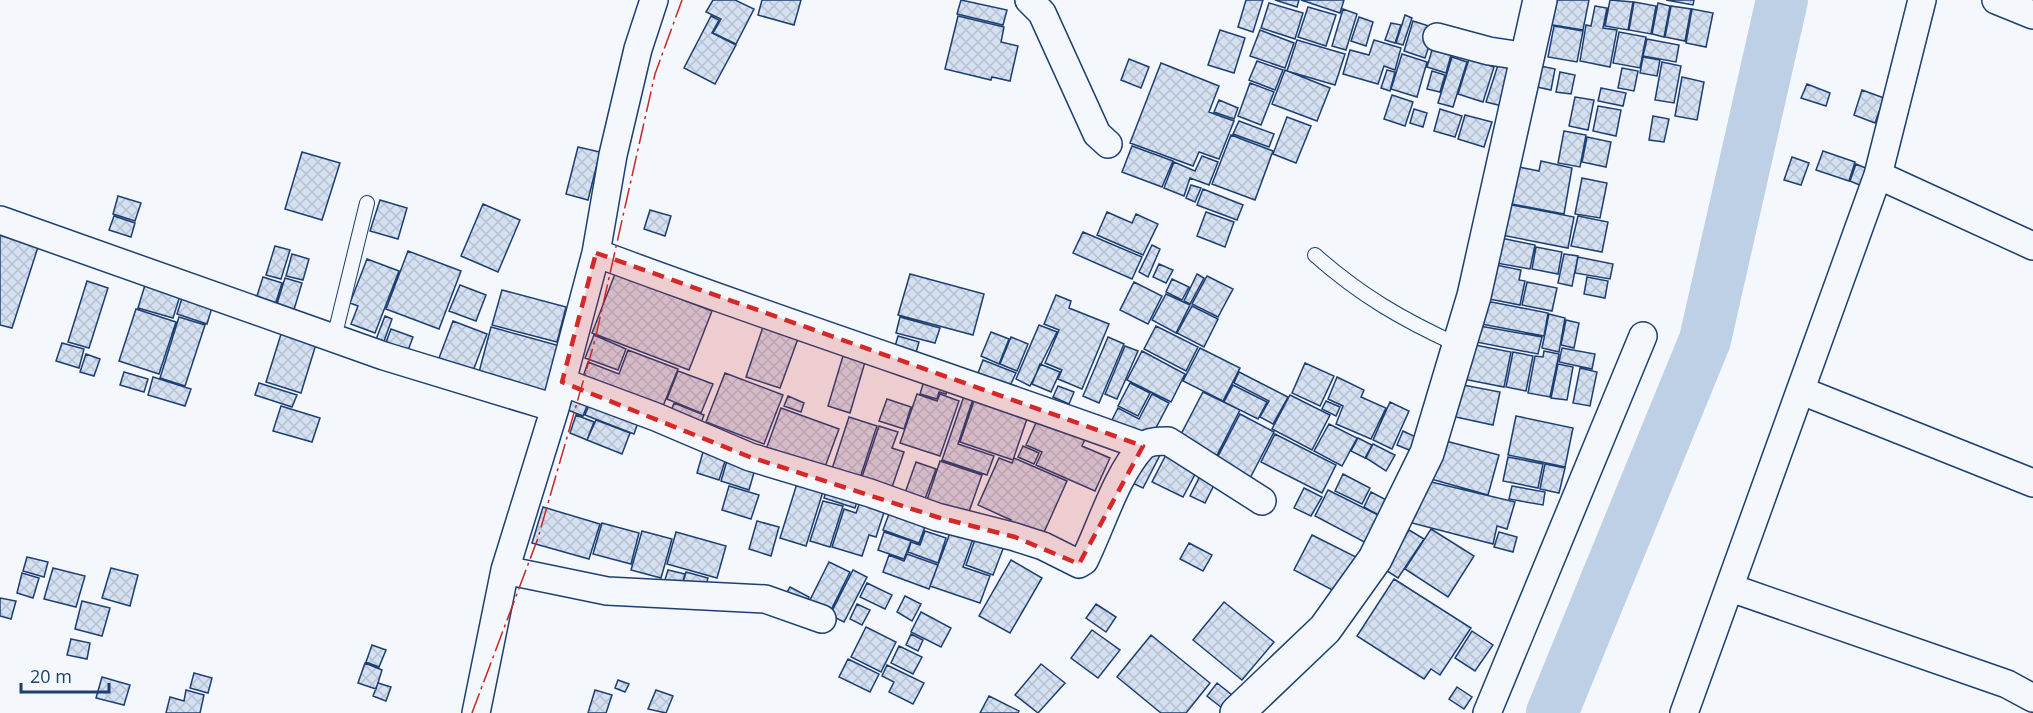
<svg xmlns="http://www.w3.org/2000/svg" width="2033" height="713" font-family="'Open Sans',sans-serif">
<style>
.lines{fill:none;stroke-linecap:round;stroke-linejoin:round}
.river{stroke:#bed0e5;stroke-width:52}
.building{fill:url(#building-cross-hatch);stroke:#1d3f73;stroke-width:1.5}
.service-casing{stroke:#1d3f73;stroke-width:16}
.minor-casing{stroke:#1d3f73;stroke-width:30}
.tertiary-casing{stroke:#1d3f73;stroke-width:36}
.service{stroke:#f4f7fb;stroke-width:14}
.minor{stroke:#f4f7fb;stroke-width:27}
.tertiary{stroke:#f4f7fb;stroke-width:33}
.power{stroke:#c62828;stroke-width:1.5;stroke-dasharray:21 4.5 3 4.5;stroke-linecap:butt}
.marked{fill:#d62828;fill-opacity:0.2;stroke:#d62828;stroke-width:4.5;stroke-dasharray:12 8;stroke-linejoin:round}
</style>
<defs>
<pattern id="building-cross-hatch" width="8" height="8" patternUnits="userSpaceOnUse" patternTransform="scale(1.5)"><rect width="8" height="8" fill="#d5e0f0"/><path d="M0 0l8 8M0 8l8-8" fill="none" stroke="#b6c1d1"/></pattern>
</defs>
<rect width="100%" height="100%" fill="#f4f7fb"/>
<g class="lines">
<!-- river -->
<path class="river" d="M 1552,713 L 1705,340 L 1782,0"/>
</g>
<!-- building -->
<path class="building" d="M 713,0 L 735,0 L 754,9 L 736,44 L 713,33 L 721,19 L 706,12 Z
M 762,0 L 801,0 L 794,25 L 758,15 Z
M 961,0 L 1007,10 L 1003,25 L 957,14 Z
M 1246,0 L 1263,0 L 1253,32 L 1238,27 Z
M 1275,0 L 1299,0 L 1297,7 Z
M 1301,0 L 1344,0 L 1340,13 Z
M 1546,0 L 1589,0 L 1583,30 L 1541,23 Z
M 1610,0 L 1633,2 L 1628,30 L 1605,26 Z
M 1666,0 L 1694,0 L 1693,5 Z
M 1634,2 L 1656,6 L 1651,34 L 1629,30 Z
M 1269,3 L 1303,13 L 1295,39 L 1261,28 Z
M 1658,3 L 1670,6 L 1664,37 L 1652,34 Z
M 1595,6 L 1607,8 L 1603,28 L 1617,30 L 1610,67 L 1580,61 L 1586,25 L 1591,26 Z
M 1671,6 L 1691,9 L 1685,41 L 1665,37 Z
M 1308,7 L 1336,15 L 1326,46 L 1298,37 Z
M 1343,9 L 1357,14 L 1346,50 L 1332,46 Z
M 1692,9 L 1713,13 L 1706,47 L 1686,43 Z
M 1405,15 L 1412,18 L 1403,45 L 1396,43 Z
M 711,16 L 719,20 L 712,33 L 736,45 L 715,84 L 684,68 Z
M 958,16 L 1004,27 L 1001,42 L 1018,46 L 1010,81 L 992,77 L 991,80 L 945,69 Z
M 1359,17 L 1373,22 L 1366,46 L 1351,41 Z
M 1413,21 L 1435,28 L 1425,58 L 1404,51 Z
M 1391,23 L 1401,25 L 1395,43 L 1385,40 Z
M 1554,26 L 1583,31 L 1577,62 L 1548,57 Z
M 1220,30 L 1245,38 L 1234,73 L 1208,65 Z
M 1260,30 L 1294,43 L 1285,68 L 1250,56 Z
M 1619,32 L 1646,37 L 1640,68 L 1613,63 Z
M 1647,39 L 1679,45 L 1676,62 L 1643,56 Z
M 1297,40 L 1345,54 L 1335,85 L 1287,71 Z
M 1374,40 L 1401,48 L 1395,70 L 1384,66 L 1378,84 L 1343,74 L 1350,50 L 1369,55 Z
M 1432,50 L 1451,55 L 1446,73 L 1427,67 Z
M 1402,54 L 1427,62 L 1417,97 L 1391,89 Z
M 1452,57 L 1467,62 L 1453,107 L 1438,103 Z
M 1643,57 L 1660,60 L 1657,76 L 1640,73 Z
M 1129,59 L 1149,67 L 1141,88 L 1121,80 Z
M 1469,59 L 1494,67 L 1483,102 L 1458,94 Z
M 1257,61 L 1283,70 L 1275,90 L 1249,80 Z
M 1662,62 L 1681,66 L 1674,103 L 1655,100 Z
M 1161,63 L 1219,86 L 1209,112 L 1234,121 L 1219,159 L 1199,152 L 1193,166 L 1130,143 Z
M 1498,65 L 1513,70 L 1502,106 L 1486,102 Z
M 1536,65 L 1555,69 L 1551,90 L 1532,86 Z
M 1622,68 L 1638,71 L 1634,91 L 1618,88 Z
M 1285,70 L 1330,88 L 1317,121 L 1272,104 Z
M 1387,70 L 1395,72 L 1390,91 L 1381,88 Z
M 1432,71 L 1445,75 L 1440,92 L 1427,89 Z
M 1560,72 L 1575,75 L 1571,94 L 1556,92 Z
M 1682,77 L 1704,82 L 1697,120 L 1675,116 Z
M 1250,83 L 1274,92 L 1261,125 L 1238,116 Z
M 1807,84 L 1830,93 L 1826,106 L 1801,98 Z
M 1601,88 L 1626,93 L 1623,106 L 1598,101 Z
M 1862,90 L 1884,98 L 1875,123 L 1854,115 Z
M 1392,95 L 1413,102 L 1405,126 L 1384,119 Z
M 1575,97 L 1594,100 L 1588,130 L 1569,126 Z
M 1219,100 L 1238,108 L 1234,119 L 1214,112 Z
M 1598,106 L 1621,110 L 1616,136 L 1593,131 Z
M 1414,109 L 1427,113 L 1423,127 L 1410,123 Z
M 1440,109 L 1462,116 L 1455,137 L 1434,131 Z
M 1465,115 L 1492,122 L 1484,147 L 1458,139 Z
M 1653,116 L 1669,119 L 1664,142 L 1649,140 Z
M 1287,117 L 1311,126 L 1296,163 L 1273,154 Z
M 1239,121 L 1274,134 L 1269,147 L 1233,134 Z
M 1564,131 L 1586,135 L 1580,167 L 1558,163 Z
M 1231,135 L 1273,151 L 1255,200 L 1212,184 Z
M 1587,137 L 1611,142 L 1606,167 L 1582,162 Z
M 1132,146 L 1173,161 L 1162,187 L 1122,172 Z
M 578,147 L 600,152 L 588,200 L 566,194 Z
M 1823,151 L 1855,162 L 1849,181 L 1816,170 Z
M 302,152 L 340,163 L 322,220 L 285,209 Z
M 1202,156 L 1218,162 L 1209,185 L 1190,178 L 1184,196 L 1164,188 L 1174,162 L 1195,171 Z
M 1792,157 L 1809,163 L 1801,185 L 1784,180 Z
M 1541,161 L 1572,168 L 1564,214 L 1512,204 L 1519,167 L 1539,171 Z
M 1856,164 L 1868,169 L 1862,186 L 1850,181 Z
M 1582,178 L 1607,183 L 1600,218 L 1575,214 Z
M 1191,185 L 1201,188 L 1195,202 L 1186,198 Z
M 1203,189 L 1243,205 L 1237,220 L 1197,205 Z
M 118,196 L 141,203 L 135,221 L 113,214 Z
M 380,200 L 407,208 L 398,239 L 370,231 Z
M 483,204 L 520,220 L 498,272 L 461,256 Z
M 1507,204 L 1574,217 L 1568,248 L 1501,235 Z
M 650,210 L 671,216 L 665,236 L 644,229 Z
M 1107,212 L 1132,223 L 1136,214 L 1158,224 L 1143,255 L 1097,235 Z
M 1206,212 L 1234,222 L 1225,247 L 1197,236 Z
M 114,216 L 135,223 L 131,237 L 109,230 Z
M 1578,216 L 1608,222 L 1602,252 L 1571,246 Z
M 1083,232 L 1142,257 L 1132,279 L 1073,253 Z
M 0,235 L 38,247 L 12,328 L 0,325 Z
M 1501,238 L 1535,245 L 1530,269 L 1496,263 Z
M 1152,245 L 1160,249 L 1148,277 L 1139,272 Z
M 275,246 L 290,250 L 281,279 L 266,275 Z
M 1536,247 L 1562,252 L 1558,274 L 1532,269 Z
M 408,251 L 461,271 L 439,329 L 386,309 Z
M 292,254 L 309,259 L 303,280 L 286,276 Z
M 1564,254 L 1578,256 L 1572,286 L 1558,283 Z
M 1578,257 L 1613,264 L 1610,279 L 1575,273 Z
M 367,259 L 399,271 L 375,333 L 351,324 L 358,306 L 350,303 Z
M 1486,263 L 1521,270 L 1519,280 L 1525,281 L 1520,305 L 1479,297 Z
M 1159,264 L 1173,270 L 1166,283 L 1153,277 Z
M 615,274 L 712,311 L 689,370 L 592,333 Z
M 910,274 L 984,294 L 973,335 L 898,315 Z
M 1197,274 L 1204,278 L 1190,304 L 1184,301 Z
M 1207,276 L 1233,289 L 1218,317 L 1192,304 Z
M 263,277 L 282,283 L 275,305 L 256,299 Z
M 1587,277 L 1608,281 L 1605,298 L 1584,294 Z
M 285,278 L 302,283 L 293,313 L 276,307 Z
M 1172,279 L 1189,287 L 1182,300 L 1166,292 Z
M 87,281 L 108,288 L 89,348 L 68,342 Z
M 1134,282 L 1162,296 L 1148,324 L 1120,310 Z
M 1527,282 L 1557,288 L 1552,311 L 1522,305 Z
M 145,285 L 180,296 L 173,318 L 138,308 Z
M 460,285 L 486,295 L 476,321 L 449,311 Z
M 502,290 L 566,307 L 557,342 L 492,325 Z
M 1166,294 L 1190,305 L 1176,333 L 1152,320 Z
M 183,295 L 213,304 L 207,324 L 177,314 Z
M 1056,295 L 1071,301 L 1069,308 L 1109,324 L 1082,389 L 1058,379 L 1062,370 L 1045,363 L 1059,330 L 1044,324 Z
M 1481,300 L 1548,313 L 1544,336 L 1476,323 Z
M 1192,306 L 1218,319 L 1204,347 L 1177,333 Z
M 136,309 L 176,322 L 159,374 L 119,361 Z
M 1549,314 L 1565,318 L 1559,352 L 1542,348 Z
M 385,316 L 392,319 L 383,344 L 375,342 Z
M 179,317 L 205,325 L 185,386 L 160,378 Z
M 900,317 L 940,328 L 935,343 L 896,333 Z
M 1566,320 L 1579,323 L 1574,348 L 1561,345 Z
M 453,321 L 487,334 L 473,371 L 439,358 Z
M 764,324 L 799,336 L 780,388 L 746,377 Z
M 1039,325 L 1057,332 L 1030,386 L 1016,379 Z
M 1474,325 L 1542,337 L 1538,354 L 1471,341 Z
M 1156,326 L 1198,347 L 1186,371 L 1144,349 Z
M 491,327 L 560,346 L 546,395 L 478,376 Z
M 391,329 L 413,337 L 407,353 L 385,345 Z
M 282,331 L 317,341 L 301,393 L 266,382 Z
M 991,332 L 1009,339 L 999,364 L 981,356 Z
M 594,335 L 626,349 L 618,370 L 585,358 Z
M 898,336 L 919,342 L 915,356 L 894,350 Z
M 1011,337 L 1028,344 L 1017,371 L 1000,364 Z
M 1108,337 L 1124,344 L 1099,403 L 1083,396 Z
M 62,343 L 84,349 L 79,368 L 56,361 Z
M 1470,344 L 1511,352 L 1504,387 L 1463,379 Z
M 1125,346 L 1138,351 L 1117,399 L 1105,394 Z
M 1200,348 L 1240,368 L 1223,401 L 1183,381 Z
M 1562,348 L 1595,354 L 1592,369 L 1559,362 Z
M 628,350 L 678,369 L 659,416 L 580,386 L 588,362 L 619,374 Z
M 1142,351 L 1185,374 L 1171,402 L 1127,380 Z
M 1544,351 L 1559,354 L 1550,397 L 1528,393 L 1535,356 L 1543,357 Z
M 1513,352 L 1533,356 L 1526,391 L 1506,387 Z
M 86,354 L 100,359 L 94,376 L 80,372 Z
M 843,356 L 865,362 L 850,413 L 828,406 Z
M 983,360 L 1016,373 L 1010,386 L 978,373 Z
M 1305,363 L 1334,376 L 1320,406 L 1292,393 Z
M 1040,364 L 1060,372 L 1051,392 L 1032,384 Z
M 1558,364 L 1573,367 L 1567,400 L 1551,398 Z
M 1580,368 L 1597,372 L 1590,406 L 1573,403 Z
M 678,371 L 713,384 L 701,413 L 667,399 Z
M 124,372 L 148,379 L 144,392 L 120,385 Z
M 1239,372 L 1288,397 L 1273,424 L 1260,417 L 1269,401 L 1234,383 Z
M 725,373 L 783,395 L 764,444 L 706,422 Z
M 153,377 L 191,389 L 185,406 L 148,395 Z
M 1337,377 L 1364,390 L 1361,397 L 1386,408 L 1371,439 L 1336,424 L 1343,406 L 1328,399 Z
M 924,381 L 948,389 L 946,394 L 939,392 L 937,399 L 920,394 Z
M 259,383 L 297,395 L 292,407 L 255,395 Z
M 1130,383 L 1150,393 L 1138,416 L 1118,406 Z
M 1458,384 L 1500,392 L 1493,425 L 1451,416 Z
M 1233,385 L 1267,402 L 1258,419 L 1224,402 Z
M 1058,386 L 1074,392 L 1069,404 L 1053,397 Z
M 575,392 L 590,398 L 583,416 L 568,410 Z
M 977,392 L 1030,410 L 1013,460 L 960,442 Z
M 1203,392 L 1240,410 L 1215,459 L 1178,440 Z
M 917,394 L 937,401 L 940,394 L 959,401 L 940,456 L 900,443 Z
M 1152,394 L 1169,403 L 1149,441 L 1111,422 L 1118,408 L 1139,419 Z
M 593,395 L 641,414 L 634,434 L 585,415 Z
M 1290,395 L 1330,415 L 1312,450 L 1272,429 Z
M 788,396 L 804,403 L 801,412 L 784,406 Z
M 964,396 L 973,399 L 958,444 L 994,456 L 987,475 L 942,460 Z
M 887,399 L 911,407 L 904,429 L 879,421 Z
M 1326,401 L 1340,407 L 1336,416 L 1322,409 Z
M 1390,402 L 1409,411 L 1392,449 L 1373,440 Z
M 674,403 L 704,415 L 697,434 L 667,422 Z
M 281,406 L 320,418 L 312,442 L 273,431 Z
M 781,408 L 839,429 L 822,475 L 764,455 Z
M 1240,414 L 1274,432 L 1247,484 L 1213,466 Z
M 576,415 L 594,422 L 587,440 L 570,433 Z
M 1039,416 L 1086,437 L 1082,446 L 1110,458 L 1095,491 L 1036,465 L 1042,452 L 1026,445 Z
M 1516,416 L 1573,428 L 1565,467 L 1508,455 Z
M 849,417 L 877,426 L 858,484 L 830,475 Z
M 596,420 L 630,433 L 622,454 L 587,440 Z
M 1329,424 L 1357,438 L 1342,466 L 1314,451 Z
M 879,426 L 898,432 L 892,448 L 904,452 L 889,496 L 859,486 Z
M 1403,431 L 1420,439 L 1414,452 L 1397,445 Z
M 1275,434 L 1336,465 L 1322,493 L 1261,462 Z
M 1358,438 L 1372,445 L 1365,458 L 1351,451 Z
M 1442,440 L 1499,455 L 1488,495 L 1431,479 Z
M 1373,444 L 1395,455 L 1386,471 L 1366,458 Z
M 705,445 L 728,452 L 719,480 L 697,473 Z
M 1023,446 L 1039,453 L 1034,464 L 1018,457 Z
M 1170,447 L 1201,463 L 1183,497 L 1152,482 Z
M 1147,449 L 1160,455 L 1143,488 L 1130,482 Z
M 729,454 L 757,462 L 749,490 L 721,481 Z
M 1508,457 L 1543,464 L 1538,488 L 1503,481 Z
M 999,458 L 1012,463 L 1014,458 L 1067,481 L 1041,539 L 1009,525 L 1011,520 L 978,505 Z
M 940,461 L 982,475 L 965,523 L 924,509 Z
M 916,462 L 936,469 L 925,499 L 905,493 Z
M 1545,464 L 1565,468 L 1559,493 L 1540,489 Z
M 800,474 L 826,482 L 806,546 L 780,538 Z
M 1343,474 L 1370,488 L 1362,504 L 1335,491 Z
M 1200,476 L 1215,483 L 1205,503 L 1190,496 Z
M 1423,480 L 1515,502 L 1507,529 L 1497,526 L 1493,544 L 1412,523 Z
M 829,482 L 860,492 L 855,508 L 824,498 Z
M 729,486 L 759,495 L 751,519 L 722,510 Z
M 1512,486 L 1545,492 L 1543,505 L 1509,499 Z
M 1304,488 L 1322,497 L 1311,516 L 1294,508 Z
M 1328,490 L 1384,518 L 1370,545 L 1315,516 Z
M 1371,492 L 1392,503 L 1384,518 L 1364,507 Z
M 861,499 L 886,506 L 876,537 L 869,535 L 862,556 L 832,547 L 844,509 L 856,513 Z
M 823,501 L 843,506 L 830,547 L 810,541 Z
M 893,503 L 929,516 L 919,543 L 883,530 Z
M 543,507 L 600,524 L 589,559 L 532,543 Z
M 757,521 L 779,527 L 771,556 L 749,549 Z
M 602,523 L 639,533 L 631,564 L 593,554 Z
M 953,525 L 975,533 L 963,567 L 990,576 L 980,603 L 930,586 Z
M 1431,529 L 1474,556 L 1448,597 L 1405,569 Z
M 1409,530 L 1424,539 L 1398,578 L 1384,569 Z
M 642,531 L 672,539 L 661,578 L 631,570 Z
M 925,531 L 946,538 L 938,563 L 908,552 L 911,542 L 920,545 Z
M 978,531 L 1006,541 L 993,575 L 966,565 Z
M 676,532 L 726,546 L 717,578 L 667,564 Z
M 884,532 L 911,541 L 904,559 L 878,550 Z
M 1499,532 L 1517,537 L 1513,552 L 1494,547 Z
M 1312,535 L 1358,558 L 1340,594 L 1294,570 Z
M 1189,543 L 1212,555 L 1203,571 L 1180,559 Z
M 907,554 L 938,565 L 929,589 L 883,572 L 889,555 L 904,561 Z
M 27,557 L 48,562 L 44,577 L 23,571 Z
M 1011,560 L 1042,578 L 1010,633 L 979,616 Z
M 829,562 L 850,572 L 829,614 L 808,604 Z
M 53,568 L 85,576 L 76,607 L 44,599 Z
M 111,568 L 138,575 L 130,606 L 102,598 Z
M 668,570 L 685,574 L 681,588 L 664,583 Z
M 853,570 L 867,577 L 844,622 L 830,615 Z
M 686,572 L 708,578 L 704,592 L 682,586 Z
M 22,573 L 39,578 L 33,598 L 17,593 Z
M 1394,579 L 1471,628 L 1440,675 L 1431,669 L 1424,679 L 1357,636 Z
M 867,583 L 892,595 L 885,609 L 860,597 Z
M 790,587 L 809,597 L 806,604 L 786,594 Z
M 905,596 L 921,604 L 912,621 L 897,612 Z
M 0,598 L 16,601 L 11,619 L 0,616 Z
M 82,601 L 110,608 L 102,636 L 75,629 Z
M 1224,602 L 1274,642 L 1242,680 L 1193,640 Z
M 857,604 L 870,610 L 862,625 L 850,619 Z
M 1096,604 L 1116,617 L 1106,632 L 1086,618 Z
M 921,612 L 951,628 L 941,647 L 911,632 Z
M 866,627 L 896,642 L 881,672 L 851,657 Z
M 1092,630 L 1120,650 L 1098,678 L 1071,658 Z
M 1472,631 L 1493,645 L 1475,671 L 1455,658 Z
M 911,634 L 923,640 L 918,651 L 906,645 Z
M 1151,635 L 1210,683 L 1186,713 L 1161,713 L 1117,677 Z
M 71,639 L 90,643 L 87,659 L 67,655 Z
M 372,645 L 386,650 L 379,667 L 366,662 Z
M 899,646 L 922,657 L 913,674 L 891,663 Z
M 848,659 L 879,674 L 870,692 L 839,677 Z
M 365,663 L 382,670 L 376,689 L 358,683 Z
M 1041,664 L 1065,683 L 1038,713 L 1015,695 Z
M 887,665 L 924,683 L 913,704 L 889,692 L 894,682 L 882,676 Z
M 194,673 L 212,678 L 208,693 L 190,688 Z
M 102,677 L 130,685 L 124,705 L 96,698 Z
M 618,680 L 629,684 L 625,692 L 615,688 Z
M 378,683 L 391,687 L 386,701 L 373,696 Z
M 1217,683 L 1232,695 L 1222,708 L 1207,696 Z
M 1457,687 L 1472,697 L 1464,709 L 1449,699 Z
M 186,690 L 204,695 L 200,713 L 166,713 L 170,697 L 184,701 Z
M 595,690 L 612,695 L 606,713 L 588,713 Z
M 656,690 L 673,696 L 666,713 L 648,709 Z
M 989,696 L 1019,711 L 1018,713 L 980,713 Z"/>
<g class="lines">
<defs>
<path id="service" d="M 1315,255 C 1360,295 1403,320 1458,345
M 334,338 L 367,203"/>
<path id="minor" d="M 1029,0 L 1042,13 L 1097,134 L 1108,144
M 1996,0 L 2033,15
M 1437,37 L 1489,51 L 1529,57
M 1878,175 L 2033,246
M 0,220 L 384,356 L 555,408
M 596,253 C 777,321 961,380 1143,446
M 562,382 L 656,417 L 750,457 L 870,493 L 937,517 L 1015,537 L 1043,546 L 1079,564 L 1084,561 C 1101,527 1116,475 1142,447 C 1148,441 1160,441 1168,441 L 1262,501
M 1802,391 L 2033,483
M 505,570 L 607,591 L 765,599 L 822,619
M 1731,588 L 2007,684 L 2033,698
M 476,713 L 505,570 L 555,408 L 596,253 L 613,155 L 638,49 L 654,0
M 1487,713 L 1643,336
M 1684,713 L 1878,175 L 1922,0"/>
<path id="tertiary" d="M 1237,713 L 1325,629 L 1375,559 L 1427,453 L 1474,296 L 1540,0"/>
</defs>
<!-- service casing -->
<use href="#service" class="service-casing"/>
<!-- minor casing -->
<use href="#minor" class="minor-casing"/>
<!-- tertiary casing -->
<use href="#tertiary" class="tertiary-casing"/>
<!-- service -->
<use href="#service" class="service"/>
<!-- minor -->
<use href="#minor" class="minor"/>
<!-- tertiary -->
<use href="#tertiary" class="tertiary"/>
<!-- power -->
<path class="power" d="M 472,713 L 538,538 L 595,340 L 655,74 L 682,0"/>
</g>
<!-- marked area -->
<path class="marked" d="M 596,253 L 1143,446 L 1079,564 L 1015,537 L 937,517 L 750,457 L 562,382 Z"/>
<!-- scale -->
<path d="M21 683v9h88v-9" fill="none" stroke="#1d3f73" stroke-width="3"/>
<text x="30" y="683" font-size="18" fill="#1d3f73" stroke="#f4f7fb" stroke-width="4.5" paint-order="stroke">20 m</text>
</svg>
